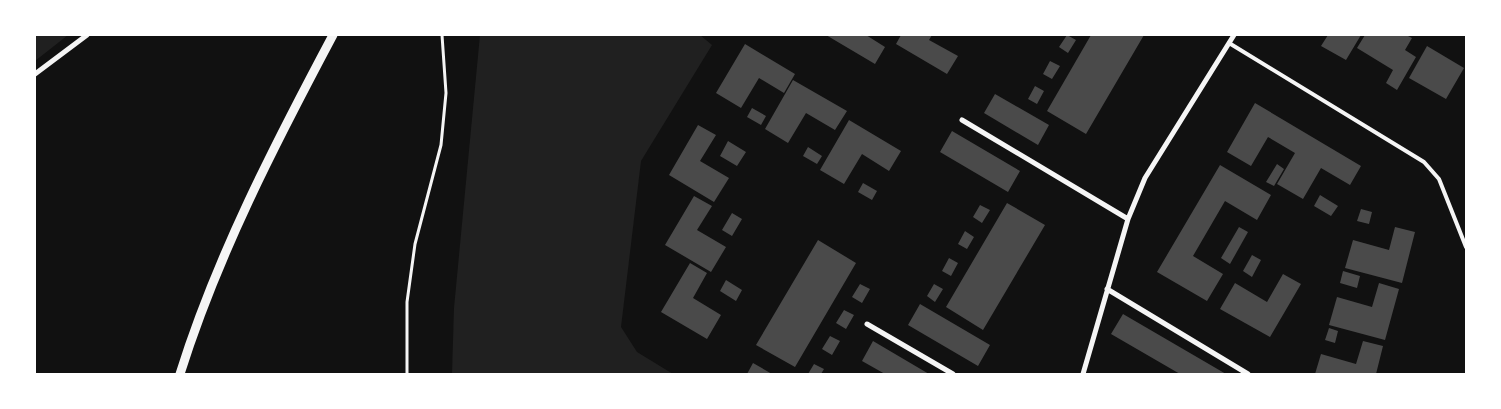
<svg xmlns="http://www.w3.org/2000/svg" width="1501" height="409" font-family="Cabin,sans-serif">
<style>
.green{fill:#202020}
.building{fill:#4a4a4a}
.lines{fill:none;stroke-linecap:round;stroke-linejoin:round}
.path{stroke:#f5f5f5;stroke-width:3}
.service{stroke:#f5f5f5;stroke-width:4}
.minor{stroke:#f5f5f5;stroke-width:5}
.tertiary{stroke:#f5f5f5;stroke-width:9}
</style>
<rect width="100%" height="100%" fill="#111"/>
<!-- green -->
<path class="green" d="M 35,35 L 68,35 L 35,61 Z
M 480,35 L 700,35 L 712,45 L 641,161 L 621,327 L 637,352 L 673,374 L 452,374 L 454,308 Z"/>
<!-- building -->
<path class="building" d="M 826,35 L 866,35 L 885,47 L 875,64 Z
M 901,35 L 932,35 L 929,40 L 958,56 L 947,74 L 896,44 Z
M 1067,35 L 1076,40 L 1068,53 L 1059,47 Z
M 1091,35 L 1144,35 L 1086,134 L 1047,111 Z
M 1328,35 L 1361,35 L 1346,60 L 1321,46 Z
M 1365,35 L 1406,35 L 1412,38 L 1405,50 L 1416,57 L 1397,90 L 1386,83 L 1393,70 L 1357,48 Z
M 745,44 L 795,74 L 784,93 L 759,78 L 741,108 L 716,93 Z
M 1427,46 L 1464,68 L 1446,99 L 1409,78 Z
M 1050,61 L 1060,66 L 1052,79 L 1043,74 Z
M 793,80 L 847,111 L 835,130 L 806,113 L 788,143 L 765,129 Z
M 1035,86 L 1044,91 L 1037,104 L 1028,99 Z
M 995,94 L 1049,125 L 1038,145 L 984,113 Z
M 1255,103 L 1361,166 L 1350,185 L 1321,168 L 1303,199 L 1277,184 L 1295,153 L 1268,137 L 1251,166 L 1227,152 Z
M 752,108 L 766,116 L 761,125 L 747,117 Z
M 849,120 L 901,151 L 889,171 L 862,154 L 844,184 L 820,170 Z
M 698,125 L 716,135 L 700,161 L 729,178 L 714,202 L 669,175 Z
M 952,131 L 1020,171 L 1008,192 L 940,152 Z
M 728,141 L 746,152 L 737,166 L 720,156 Z
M 808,147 L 822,156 L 817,164 L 803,156 Z
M 1277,164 L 1284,169 L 1274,186 L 1266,182 Z
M 1220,165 L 1271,195 L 1257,220 L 1225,201 L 1193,256 L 1223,274 L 1207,301 L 1157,272 Z
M 863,183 L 877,191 L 872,200 L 858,192 Z
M 1320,195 L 1338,206 L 1331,216 L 1314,206 Z
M 694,196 L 712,206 L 697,230 L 726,247 L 711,272 L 665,245 Z
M 1007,203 L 1045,225 L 983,330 L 946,307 Z
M 980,205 L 990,210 L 982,223 L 973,217 Z
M 1361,209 L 1372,212 L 1369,224 L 1357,221 Z
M 732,213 L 742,219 L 732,236 L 722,230 Z
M 1239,227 L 1248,232 L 1230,264 L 1221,258 Z
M 1395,227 L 1415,232 L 1402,283 L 1345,268 L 1353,240 L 1389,250 Z
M 965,231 L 974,237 L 967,249 L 958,244 Z
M 818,240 L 856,263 L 795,367 L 756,345 Z
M 1252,255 L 1261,260 L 1252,277 L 1243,271 Z
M 949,258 L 958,263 L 951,276 L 942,271 Z
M 690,263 L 707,273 L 693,298 L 721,315 L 707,339 L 661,312 Z
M 1343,271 L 1360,276 L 1357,288 L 1340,283 Z
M 1283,274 L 1301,284 L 1270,337 L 1220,309 L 1235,283 L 1267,302 Z
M 726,280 L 742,290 L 736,301 L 720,291 Z
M 1379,283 L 1399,289 L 1385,340 L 1329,325 L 1337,297 L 1372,307 Z
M 860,284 L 870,289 L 862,303 L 852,297 Z
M 934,284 L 943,289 L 935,302 L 927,296 Z
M 920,304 L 990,345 L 978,366 L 908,325 Z
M 844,310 L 854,315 L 846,329 L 836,323 Z
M 1123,314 L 1226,374 L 1180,374 L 1111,334 Z
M 1329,328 L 1338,331 L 1335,343 L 1325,340 Z
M 830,336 L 840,341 L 832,355 L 822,349 Z
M 873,341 L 929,374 L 885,374 L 862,361 Z
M 1363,341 L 1383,346 L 1376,374 L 1315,374 L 1321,354 L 1356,364 Z
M 753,363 L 772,374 L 747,374 Z
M 814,364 L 824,369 L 821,374 L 808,374 Z"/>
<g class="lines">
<!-- path -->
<path class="path" d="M 407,374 L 407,302 L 415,244 L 441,145 L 446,93 L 442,35"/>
<!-- service -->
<path class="service" d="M 1229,43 L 1424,162 L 1439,179 L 1466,247"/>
<!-- minor -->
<path class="minor" d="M 35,74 L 87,35
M 962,120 L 1128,219
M 1107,289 L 1248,374
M 867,324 L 953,374
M 1083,374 L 1128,219 L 1145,178 L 1234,35"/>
<!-- tertiary -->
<path class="tertiary" d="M 180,374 C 217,256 275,144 333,35"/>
</g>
<!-- border -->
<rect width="1501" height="409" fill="none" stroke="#ffffff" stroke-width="72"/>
</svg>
